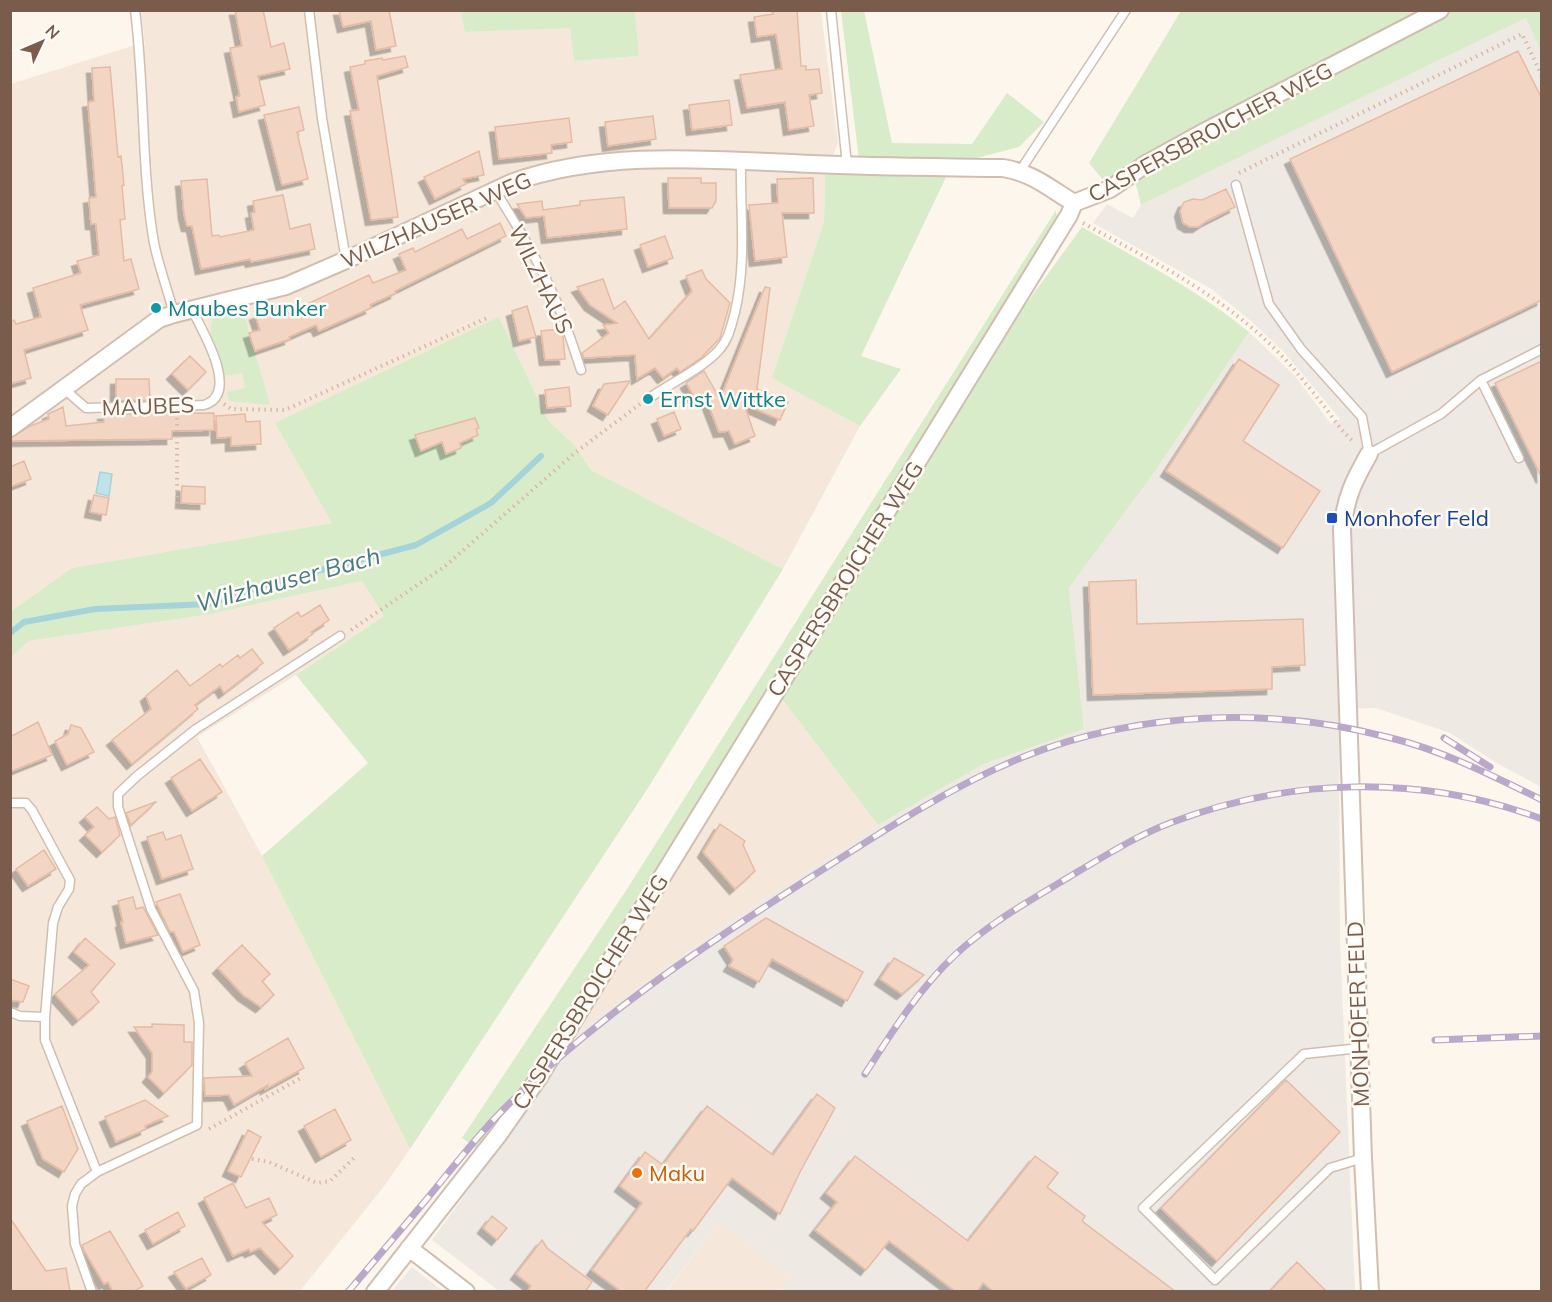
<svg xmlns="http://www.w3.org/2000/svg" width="1552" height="1302" font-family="Mulish,sans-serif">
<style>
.residential{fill:#f5e8da}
.industrial{fill:#efe9e4}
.green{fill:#d8ecc9}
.water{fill:#bfe3e8;stroke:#a5d3da;stroke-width:1.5}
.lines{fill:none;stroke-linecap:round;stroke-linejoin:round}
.stream{stroke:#a5d3da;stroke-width:6}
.building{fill:#f3d5c3;stroke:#e6bba3;stroke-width:1.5;filter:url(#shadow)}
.lane-casing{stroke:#d1beb0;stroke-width:11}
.street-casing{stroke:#d1beb0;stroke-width:20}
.path{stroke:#d9b8a5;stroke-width:4;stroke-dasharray:1.5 4.5;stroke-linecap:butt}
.lane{stroke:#fff;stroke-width:8}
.street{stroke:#fff;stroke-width:16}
.rail-casing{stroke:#b9a8c9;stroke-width:7}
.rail{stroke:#fffaf3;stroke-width:4.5;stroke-dasharray:14;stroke-linecap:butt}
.culture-dot{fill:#0f9aa8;stroke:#fffaf3;stroke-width:2}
.transit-dot{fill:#1a4fb4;stroke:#fffaf3;stroke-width:2}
.food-dot{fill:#e8710a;stroke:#fffaf3;stroke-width:2}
.labels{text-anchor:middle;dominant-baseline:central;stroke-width:5;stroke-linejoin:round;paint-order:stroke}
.street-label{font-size:22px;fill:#7a5c4d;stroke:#fffaf3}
.culture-label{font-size:22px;fill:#0d838f;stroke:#fffaf3;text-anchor:start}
.transit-label{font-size:22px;fill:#164399;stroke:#fffaf3;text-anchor:start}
.food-label{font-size:22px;fill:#c56008;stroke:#fffaf3;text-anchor:start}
.water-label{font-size:24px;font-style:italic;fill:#437c86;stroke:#fffaf3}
</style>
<defs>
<filter id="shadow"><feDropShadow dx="-5.5" dy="5.5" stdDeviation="0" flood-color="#0004"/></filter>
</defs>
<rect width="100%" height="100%" fill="#fdf6ec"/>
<!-- residential -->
<path class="residential" d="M 141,11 L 461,11 L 466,32 L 570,27 L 574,61 L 639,56 L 635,11 L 821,11 L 838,143 L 825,174 L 824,222 L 773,377 L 860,426 L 783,569 L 591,470 L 575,446 L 548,420 L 499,317 L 332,523 L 72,568 L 11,611 L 11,84 L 132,46 L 145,45 Z
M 362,581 L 384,616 L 296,675 L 197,737 L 262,856 L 410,1149 L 385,1185 L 300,1291 L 11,1291 L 10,657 L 29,641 L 211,614 Z
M 782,699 L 878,825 L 726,924 L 580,1030 Z
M 719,1223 L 791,1278 L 781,1291 L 666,1292 Z"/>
<!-- industrial -->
<path class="industrial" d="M 1526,18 L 1542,51 L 1541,787 L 1495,762 L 1450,733 L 1376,708 L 1339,709 L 1340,942 L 1355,1291 L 781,1291 L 791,1278 L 719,1223 L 666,1291 L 499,1291 L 432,1240 L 551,1076 L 580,1030 L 726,924 L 878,825 L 984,764 L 1084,729 L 1069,588 L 1153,474 L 1249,332 L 1294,375 L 1331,424 L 1340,419 L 1284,352 L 1251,321 L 1210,288 L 1093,223 L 1107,204 L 1133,218 L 1141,205 Z
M 412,1267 L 443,1291 L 392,1291 Z"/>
<!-- green -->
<path class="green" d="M 461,11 L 635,11 L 639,56 L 574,61 L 570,28 L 465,32 Z
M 841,11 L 864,11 L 892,143 L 972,144 L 1007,93 L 1044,122 L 1019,147 L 973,159 L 859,160 Z
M 1181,11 L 1541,11 L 1541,51 L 1526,18 L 1141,205 L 1135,180 L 1127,168 L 1103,180 L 1089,163 Z
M 825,174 L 946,177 L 861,356 L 901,369 L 860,426 L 772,378 L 824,222 Z
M 1056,210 L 1057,219 L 561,1028 L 476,1148 L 462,1138 L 629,886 Z
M 1082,227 C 1139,260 1198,290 1249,332 L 1153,474 L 1069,588 L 1084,729 L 984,764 L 878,825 L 782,699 L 1015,319 Z
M 242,307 L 270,405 L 229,401 L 227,392 L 245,388 L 242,373 L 223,376 C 219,361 200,324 219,314 C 225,311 234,309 242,307 Z
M 499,317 L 548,420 L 575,446 L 591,470 L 783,569 L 648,788 L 410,1149 L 262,856 L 368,763 L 296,675 L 384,616 L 362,581 L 211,614 L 29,641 L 11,657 L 11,611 L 72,568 L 332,523 L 275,423 Z"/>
<!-- water -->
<path class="water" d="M 100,472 L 112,474 L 109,496 L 96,493 Z"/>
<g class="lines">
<!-- stream -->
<path class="stream" d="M 10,633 L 24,622 L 95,609 L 209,604 L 268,584 L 416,545 L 491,503 L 541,456"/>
</g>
<!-- building -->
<path class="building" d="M 235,10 L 263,10 L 271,47 L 284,43 L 290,69 L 258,76 L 265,105 L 239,112 L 236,97 L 240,96 L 230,48 L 242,46 Z
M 339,10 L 389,10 L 396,46 L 376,50 L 371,21 L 343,27 Z
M 772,10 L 797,10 L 801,66 L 806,66 L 806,70 L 819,69 L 822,93 L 809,95 L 814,126 L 789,130 L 785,102 L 747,108 L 740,75 L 782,69 L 776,34 L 757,37 L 754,17 L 773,14 Z
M 1518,51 L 1542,99 L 1542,300 L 1392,372 L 1290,159 Z
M 405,56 L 408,67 L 377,76 L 398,217 L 371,220 L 350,111 L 359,110 L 350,67 L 365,64 L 365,61 L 382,58 L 383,60 Z
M 110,67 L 118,157 L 121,156 L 124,185 L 122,186 L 125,219 L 120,220 L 124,261 L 131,259 L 139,289 L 80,305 L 88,330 L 24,350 L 31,378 L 10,384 L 10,321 L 14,320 L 16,324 L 41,317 L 33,288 L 81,273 L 77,261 L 99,255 L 96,224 L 91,224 L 89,198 L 96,197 L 88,102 L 94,101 L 92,68 Z
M 729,100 L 732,125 L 692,130 L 689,105 Z
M 299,107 L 304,130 L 297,132 L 308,179 L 282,185 L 264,115 Z
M 653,116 L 656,139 L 608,146 L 605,122 Z
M 569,118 L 572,142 L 551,145 L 552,153 L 499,159 L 495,127 Z
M 479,151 L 484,175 L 463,179 L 466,184 L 435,199 L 424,177 Z
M 668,178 L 701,178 L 701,183 L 716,183 L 716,201 L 712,208 L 669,208 Z
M 813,178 L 814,213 L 782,213 L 787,257 L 755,261 L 749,205 L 778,203 L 777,179 Z
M 207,179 L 212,236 L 219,235 L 220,237 L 254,230 L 251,213 L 255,212 L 253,201 L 283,195 L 290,229 L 310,224 L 315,249 L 251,262 L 250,259 L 201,269 L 192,226 L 187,226 L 184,214 L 181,181 Z
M 1226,189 L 1235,207 L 1207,221 L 1198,227 L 1190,227 L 1183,223 L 1180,211 L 1184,202 L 1193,199 L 1202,200 Z
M 624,197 L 627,229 L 547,238 L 544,216 L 526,218 L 517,204 L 542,201 L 543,210 L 580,205 L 580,201 Z
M 500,223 L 506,236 L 395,291 L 396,293 L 370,305 L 371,308 L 319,331 L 316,325 L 289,337 L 290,339 L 255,351 L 249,333 L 260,330 L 255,315 L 278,306 L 282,316 L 369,275 L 373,283 L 406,270 L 399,254 L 413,248 L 415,252 L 462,229 L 467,239 Z
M 665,236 L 673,258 L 648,267 L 640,245 Z
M 702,270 L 706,279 L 730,303 L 720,338 L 701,358 L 680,372 L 677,368 L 663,378 L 655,368 L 637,379 L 635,355 L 584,358 L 582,353 L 609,333 L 603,325 L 617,323 L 590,305 L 577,287 L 603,279 L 614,309 L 625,301 L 649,339 L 692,291 L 686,276 Z
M 765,287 L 770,288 L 757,389 L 788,402 L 780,420 L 744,404 L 755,436 L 735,444 L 729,431 L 719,432 L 705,396 L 696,400 L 686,383 L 704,371 L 720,399 Z
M 527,306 L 536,337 L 519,341 L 512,311 Z
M 560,329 L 563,337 L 565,359 L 545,360 L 541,331 Z
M 190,356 L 206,372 L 188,390 L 172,374 Z
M 1239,359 L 1279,385 L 1243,441 L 1320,491 L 1283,548 L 1166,471 Z
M 1542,361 L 1542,478 L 1495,383 Z
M 116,379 L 149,379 L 150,400 L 116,401 Z
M 630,381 L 608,415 L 593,406 L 604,384 Z
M 569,387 L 571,406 L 547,408 L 545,390 Z
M 63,407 L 66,426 L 104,422 L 103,414 L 214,413 L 214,430 L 172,431 L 172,439 L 10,441 L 10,438 L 30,426 L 49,419 L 48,414 Z
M 674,412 L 681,429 L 664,436 L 657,419 Z
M 245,414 L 246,422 L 260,421 L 261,444 L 231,446 L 231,437 L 217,438 L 216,416 Z
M 475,418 L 479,428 L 476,429 L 478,435 L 460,443 L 461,448 L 446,454 L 442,442 L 421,451 L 415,435 Z
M 24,461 L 31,479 L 10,487 L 10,467 Z
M 182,486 L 205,487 L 205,504 L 181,503 Z
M 94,495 L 109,498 L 106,515 L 90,512 Z
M 1136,580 L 1137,624 L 1303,619 L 1305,665 L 1272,667 L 1272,689 L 1093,695 L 1089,582 Z
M 320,605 L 329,620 L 311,632 L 313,634 L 289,650 L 274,628 L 298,612 L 301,617 Z
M 252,649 L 263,663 L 224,693 L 220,686 L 195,705 L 198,709 L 132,764 L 112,740 L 151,709 L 146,696 L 177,670 L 190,686 L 220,664 L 222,667 L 238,655 L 240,658 Z
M 38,722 L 52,755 L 10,772 L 10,737 Z
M 71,725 L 81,728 L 94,752 L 67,765 L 55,741 L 68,734 Z
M 200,759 L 222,792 L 192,811 L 171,778 Z
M 155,802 L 156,802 L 131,825 L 126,813 Z
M 97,807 L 109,819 L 115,817 L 120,835 L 102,852 L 85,835 L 94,827 L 85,817 Z
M 720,824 L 745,841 L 743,845 L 755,871 L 735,889 L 703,852 Z
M 163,832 L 166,840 L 181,835 L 193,869 L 162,879 L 147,837 Z
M 44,850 L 56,869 L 28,886 L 16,869 Z
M 180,894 L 200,945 L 183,952 L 174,932 L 170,932 L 156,902 Z
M 133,897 L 136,909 L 143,907 L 158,935 L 126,943 L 121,922 L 123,922 L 118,901 Z
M 766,918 L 863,972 L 847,1001 L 772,959 L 759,982 L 729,966 L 733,960 L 724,946 Z
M 85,938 L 115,964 L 91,992 L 99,1002 L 78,1020 L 55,994 L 89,965 L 74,952 Z
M 242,945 L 270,974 L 262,981 L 274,995 L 261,1007 L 243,995 L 218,968 Z
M 894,958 L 924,975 L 902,994 L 880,979 Z
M 10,979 L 29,986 L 23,1002 L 10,1000 Z
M 152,1024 L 184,1025 L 184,1042 L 192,1042 L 192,1065 L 164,1093 L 148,1077 L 152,1072 L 152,1053 L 134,1027 L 152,1027 Z
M 288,1038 L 304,1068 L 266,1089 L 268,1085 L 234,1105 L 229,1095 L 205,1096 L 204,1078 L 252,1076 L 245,1063 Z
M 1286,1080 L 1340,1132 L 1217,1261 L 1161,1208 Z
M 817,1094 L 835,1108 L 800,1172 L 780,1214 L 732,1178 L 693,1231 L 691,1229 L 644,1292 L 622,1292 L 592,1270 L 642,1203 L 620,1186 L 645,1152 L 663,1165 L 707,1106 L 773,1155 Z
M 145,1100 L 168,1116 L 145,1126 L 146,1129 L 116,1142 L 105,1117 Z
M 62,1106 L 78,1149 L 64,1172 L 43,1159 L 27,1121 Z
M 335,1109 L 351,1140 L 321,1157 L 304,1126 Z
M 248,1130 L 261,1137 L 241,1177 L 228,1171 Z
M 855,1156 L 968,1241 L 1035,1156 L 1058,1173 L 1047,1187 L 1085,1216 L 1082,1221 L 1176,1292 L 994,1292 L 983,1283 L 977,1292 L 956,1292 L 889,1241 L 866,1270 L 815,1230 L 837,1202 L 826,1193 Z
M 233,1183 L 246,1208 L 269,1198 L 277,1215 L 262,1222 L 293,1256 L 280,1269 L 260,1248 L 250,1252 L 249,1249 L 233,1256 L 204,1198 Z
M 178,1212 L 185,1226 L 153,1244 L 145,1230 Z
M 492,1216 L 507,1228 L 497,1240 L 483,1228 Z
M 10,1218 L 46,1271 L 66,1268 L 70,1292 L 10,1292 Z
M 110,1231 L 143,1286 L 133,1292 L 113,1292 L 108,1282 L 104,1284 L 85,1252 L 82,1245 Z
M 542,1240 L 547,1248 L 592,1282 L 585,1292 L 527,1292 L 531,1286 L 516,1274 Z
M 202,1258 L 211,1275 L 186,1289 L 174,1272 Z
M 1297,1262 L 1327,1292 L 1269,1292 Z"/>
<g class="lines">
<defs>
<path id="lane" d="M 135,10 C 145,87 141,168 154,243 C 159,267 168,291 174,314
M 309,10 L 322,118 L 346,260
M 831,10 L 847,165
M 1020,171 L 1126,10
M 1236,185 L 1269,304 L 1301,349 L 1362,417 L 1369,454 L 1441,414 L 1481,380
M 495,190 C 515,223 536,256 552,292 C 564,317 572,343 581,370
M 63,388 L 86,408 L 204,405 C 241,394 202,330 192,310
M 651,397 C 671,383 703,368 719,350 C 729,339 731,326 735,312 C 747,261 740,213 741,161
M 1519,458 L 1481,380 L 1542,349
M 10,803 L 26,803 L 32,810 L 70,880 L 69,889 L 58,907 L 53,923 L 45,1017 L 45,1040 L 97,1172
M 10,1012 L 20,1016 L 45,1017
M 1360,1048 L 1304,1054 L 1143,1208 L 1215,1280 L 1330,1168 L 1363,1158
M 92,1292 L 75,1244 L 72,1206 L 75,1194 L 81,1184 L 97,1172 L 197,1125 L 199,1023 L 194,991 L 151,909 L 118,807 L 118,794 L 137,776 L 196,729 L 340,636"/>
<path id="street" d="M 1074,203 L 1110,189 L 1146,164 L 1204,132 L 1440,10
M 10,428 L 159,319 L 174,314 L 286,286 L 346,260 L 511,183 C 604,149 715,160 812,164 C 876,167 939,167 1003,168 C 1033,173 1049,188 1074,203
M 1369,454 C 1353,482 1346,497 1342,529 L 1363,1158 L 1370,1292
M 409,1248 L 466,1292
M 375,1292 L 499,1134 L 539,1077 L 1069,215 L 1074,203"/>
</defs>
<!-- lane casing -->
<use href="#lane" class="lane-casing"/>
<!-- street casing -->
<use href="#street" class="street-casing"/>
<!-- path -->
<path class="path" d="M 1239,173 L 1522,34 L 1542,76
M 1083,223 C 1150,260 1213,290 1270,344 C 1290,363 1307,385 1324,406 C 1333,418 1342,432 1353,441
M 224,404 L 231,409 L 285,410 L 489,317
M 177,418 L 177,509
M 351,630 L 444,567 L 576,452 L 640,404
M 209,1129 L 301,1078
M 252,1159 L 269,1162 L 317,1183 L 330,1181 L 354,1158"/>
<!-- lane -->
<use href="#lane" class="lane"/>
<!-- street -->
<use href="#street" class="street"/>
<defs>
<path id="rail" d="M 1444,738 L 1490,767
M 1435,1040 L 1542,1036
M 865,1074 C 892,1032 918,990 955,955 C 990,922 1033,899 1074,874 C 1105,856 1136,836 1170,823 C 1290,777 1421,774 1542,819
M 348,1292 C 374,1261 400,1231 426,1200 C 450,1171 473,1141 499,1114 C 590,1021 699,949 808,879 C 877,835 947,788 1023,757 C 1139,711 1271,706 1391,738 C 1444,751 1493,776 1542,800"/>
</defs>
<!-- rail casing -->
<use href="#rail" class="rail-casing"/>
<!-- rail -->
<use href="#rail" class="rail"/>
</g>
<!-- markers -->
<g class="culture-dot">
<circle cx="156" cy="308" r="6"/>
<circle cx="648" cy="399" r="6"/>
</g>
<rect class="transit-dot" x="1326" y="512" width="12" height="12" rx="3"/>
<circle class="food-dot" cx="637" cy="1173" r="6"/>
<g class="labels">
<!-- street labels -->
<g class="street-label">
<text transform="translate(1210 132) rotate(-28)">CASPERSBROICHER WEG</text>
<text transform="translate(436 220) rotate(-24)">WILZHAUSER WEG</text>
<text transform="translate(541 279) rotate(64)">WILZHAUS</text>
<text transform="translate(148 406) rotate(-2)">MAUBES</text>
<text transform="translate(845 579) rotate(-58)">CASPERSBROICHER WEG</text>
<text transform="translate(590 992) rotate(-58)">CASPERSBROICHER WEG</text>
<text transform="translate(1358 1014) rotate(-92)">MONHOFER FELD</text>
</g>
<!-- culture labels -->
<g class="culture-label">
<text x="168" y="308">Maubes Bunker</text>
<text x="660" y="399">Ernst Wittke</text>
</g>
<!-- transit labels -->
<g class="transit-label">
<text x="1344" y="518">Monhofer Feld</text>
</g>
<!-- food labels -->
<g class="food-label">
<text x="649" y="1173">Maku</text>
</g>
<!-- water labels -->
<g class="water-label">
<text transform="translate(288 579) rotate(-15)">Wilzhauser Bach</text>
</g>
</g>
<!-- border -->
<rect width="1552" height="1302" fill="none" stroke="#7a5c4d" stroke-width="24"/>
<!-- north arrow -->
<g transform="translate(42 42) rotate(46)" stroke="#fffaf3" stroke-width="4.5" paint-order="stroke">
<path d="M0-4.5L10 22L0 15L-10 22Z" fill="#7a5c4d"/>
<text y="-9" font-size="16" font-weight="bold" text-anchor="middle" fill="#7a5c4d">N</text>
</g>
</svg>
